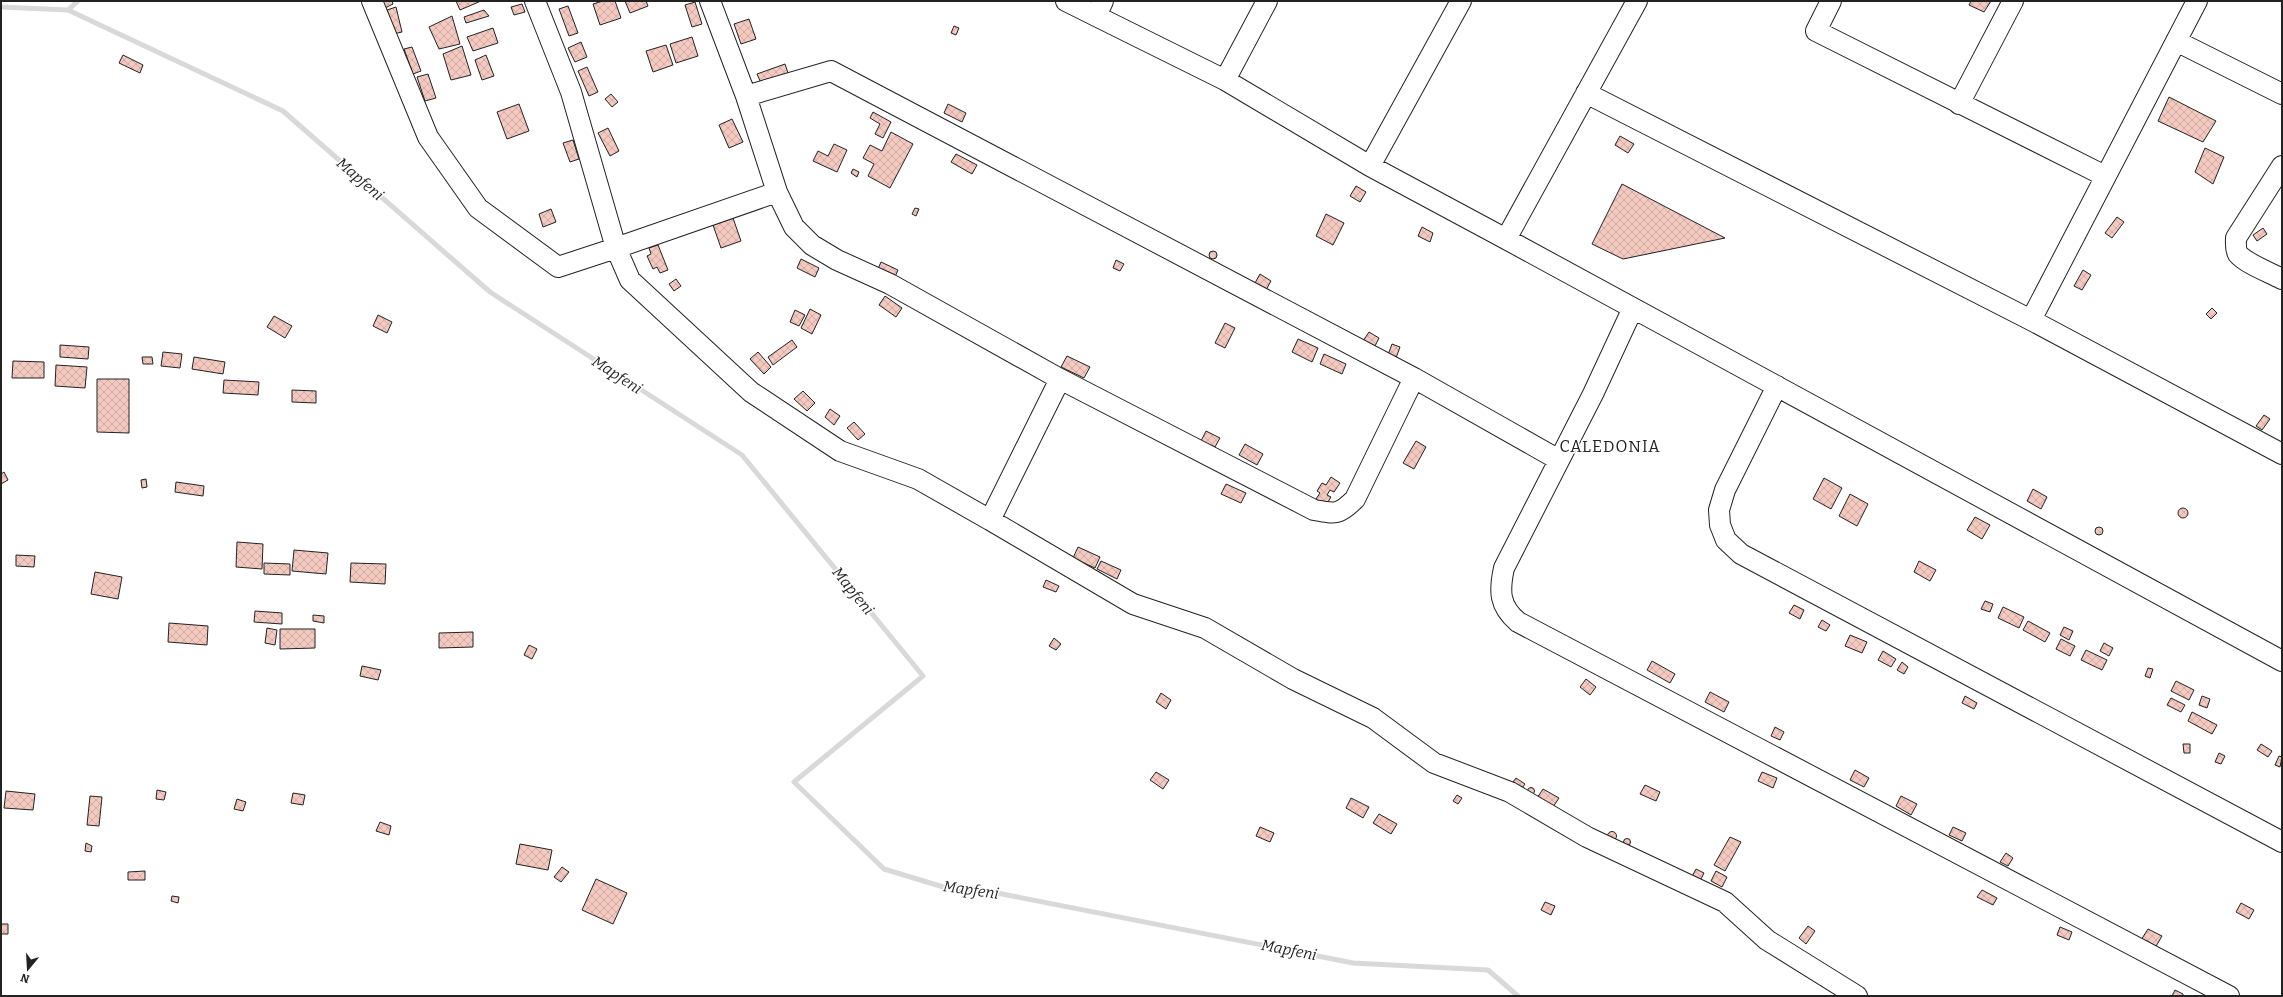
<svg xmlns="http://www.w3.org/2000/svg" width="2283" height="997" font-family="Bitter,serif">
<style>
.lines{fill:none;stroke-linecap:round;stroke-linejoin:round}
.stream{stroke:#d9d9d9;stroke-width:5}
.building{fill:url(#building-cross-hatch);stroke:#222}
.minor-casing{stroke:#222;stroke-width:22}
.minor{stroke:#fff;stroke-width:20}
.labels{text-anchor:middle;dominant-baseline:central;stroke-width:3;stroke-linejoin:round;paint-order:stroke}
.water-label{font-size:15px;font-style:italic;fill:#222;stroke:#fff}
.quarter-label{font-size:16px;letter-spacing:1px;fill:#222;stroke:#fff}
</style>
<defs>
<pattern id="building-cross-hatch" width="8" height="8" patternUnits="userSpaceOnUse"><rect width="8" height="8" fill="#f3c9c0"/><path d="M0 0l8 8M0 8l8-8" fill="none" stroke="#d0aca5"/></pattern>
</defs>
<rect width="100%" height="100%" fill="#fff"/>
<g class="lines">
<!-- stream -->
<path class="stream" d="M 1,7 L 68,10 L 283,111 L 490,292 L 742,455 L 923,676 L 794,782 L 884,869 L 950,889 L 982,890 L 1353,963 L 1488,970 L 1518,996
M 68,10 L 78,1"/>
</g>
<!-- building -->
<path class="building" d="M 381,1 L 392,1 L 393,4 L 385,8 Z
M 456,1 L 481,1 L 460,10 Z
M 603,1 L 615,1 L 621,18 L 600,25 L 593,4 Z
M 625,1 L 646,1 L 648,6 L 630,13 Z
M 1971,1 L 1991,1 L 1984,12 L 1969,5 Z
M 695,2 L 702,24 L 692,27 L 685,5 Z
M 522,4 L 525,12 L 514,15 L 511,7 Z
M 568,6 L 578,33 L 569,36 L 559,9 Z
M 396,7 L 402,32 L 393,34 L 387,10 Z
M 484,10 L 489,16 L 466,23 L 464,17 Z
M 452,16 L 460,44 L 439,49 L 429,27 Z
M 749,19 L 756,39 L 741,44 L 734,24 Z
M 954,26 L 959,28 L 956,35 L 951,33 Z
M 493,28 L 498,43 L 473,51 L 467,37 Z
M 692,37 L 698,56 L 676,63 L 670,44 Z
M 581,42 L 587,57 L 575,62 L 568,48 Z
M 666,45 L 673,65 L 653,72 L 646,51 Z
M 462,46 L 471,75 L 451,80 L 443,54 Z
M 412,47 L 421,71 L 413,74 L 404,49 Z
M 123,55 L 143,65 L 140,73 L 119,63 Z
M 486,55 L 494,76 L 482,80 L 475,60 Z
M 785,64 L 788,73 L 761,83 L 757,74 Z
M 587,67 L 598,92 L 589,96 L 578,71 Z
M 428,74 L 436,98 L 425,101 L 417,77 Z
M 611,94 L 618,102 L 612,107 L 605,99 Z
M 2169,97 L 2216,121 L 2203,142 L 2158,121 Z
M 519,104 L 529,131 L 507,139 L 497,112 Z
M 948,104 L 966,113 L 962,122 L 944,113 Z
M 873,112 L 891,122 L 883,138 L 875,134 L 880,124 L 870,118 Z
M 732,119 L 743,142 L 729,148 L 719,125 Z
M 608,128 L 619,151 L 610,156 L 598,133 Z
M 891,132 L 913,144 L 890,188 L 868,176 L 874,164 L 863,158 L 870,145 L 882,151 Z
M 1620,136 L 1634,144 L 1628,153 L 1615,145 Z
M 573,140 L 579,159 L 570,162 L 563,143 Z
M 834,144 L 847,150 L 837,172 L 813,161 L 818,151 L 828,156 Z
M 2205,148 L 2224,157 L 2213,184 L 2195,172 Z
M 956,154 L 977,165 L 972,174 L 951,162 Z
M 853,169 L 859,172 L 857,177 L 851,173 Z
M 1622,184 L 1725,238 L 1623,259 L 1592,244 Z
M 1356,186 L 1366,192 L 1360,202 L 1350,196 Z
M 915,208 L 919,209 L 916,216 L 912,214 Z
M 551,209 L 556,222 L 543,227 L 539,214 Z
M 1326,214 L 1344,223 L 1333,245 L 1316,236 Z
M 2117,217 L 2124,222 L 2112,238 L 2105,233 Z
M 733,218 L 741,241 L 721,248 L 713,225 Z
M 1422,227 L 1433,233 L 1430,242 L 1418,236 Z
M 2263,228 L 2267,234 L 2257,241 L 2253,235 Z
M 658,245 L 668,270 L 660,273 L 657,267 L 653,269 L 647,256 L 651,254 L 649,248 Z
M1209 255a4 4 0 1 1 8 0a4 4 0 1 1-8 0Z
M 801,259 L 819,268 L 815,277 L 797,268 Z
M 1116,260 L 1124,264 L 1120,271 L 1113,268 Z
M 881,262 L 898,270 L 894,279 L 877,271 Z
M 2083,270 L 2091,275 L 2082,290 L 2074,286 Z
M 1260,274 L 1271,281 L 1266,290 L 1255,283 Z
M 676,279 L 681,286 L 674,291 L 669,284 Z
M 885,296 L 902,308 L 896,317 L 879,305 Z
M 2212,308 L 2217,313 L 2211,319 L 2206,314 Z
M 810,309 L 821,315 L 812,334 L 801,328 Z
M 795,310 L 805,315 L 799,326 L 790,322 Z
M 378,315 L 392,322 L 387,333 L 373,326 Z
M 274,316 L 292,326 L 285,338 L 267,327 Z
M 1225,323 L 1235,328 L 1225,348 L 1215,343 Z
M 1369,332 L 1379,338 L 1374,348 L 1363,341 Z
M 1298,339 L 1318,348 L 1312,362 L 1292,352 Z
M 792,340 L 797,347 L 773,365 L 768,357 Z
M 1392,344 L 1400,347 L 1396,358 L 1388,355 Z
M 60,345 L 89,347 L 88,359 L 60,357 Z
M 163,352 L 182,354 L 180,368 L 161,366 Z
M 758,352 L 771,367 L 764,374 L 750,359 Z
M 1324,354 L 1346,364 L 1342,374 L 1320,364 Z
M 1067,356 L 1090,367 L 1084,378 L 1061,367 Z
M 142,357 L 152,357 L 153,364 L 143,364 Z
M 194,357 L 225,362 L 223,374 L 192,369 Z
M 13,361 L 44,362 L 44,378 L 12,378 Z
M 56,365 L 87,367 L 85,388 L 55,386 Z
M 97,379 L 129,379 L 129,433 L 97,432 Z
M 224,380 L 259,382 L 258,395 L 223,393 Z
M 292,390 L 316,391 L 316,403 L 292,402 Z
M 803,391 L 815,403 L 807,411 L 794,399 Z
M 830,409 L 840,416 L 834,425 L 825,417 Z
M 2264,415 L 2270,419 L 2262,430 L 2256,426 Z
M 854,422 L 865,434 L 858,440 L 847,428 Z
M 1206,431 L 1220,438 L 1215,447 L 1201,441 Z
M 1416,441 L 1426,447 L 1414,469 L 1403,463 Z
M 1245,444 L 1263,454 L 1257,465 L 1239,455 Z
M 4,472 L 8,480 L 1,484 L 1,474 Z
M 1331,477 L 1340,483 L 1334,492 L 1330,490 L 1327,495 L 1331,497 L 1326,505 L 1316,499 L 1320,493 L 1317,491 L 1322,483 L 1326,485 Z
M 1824,478 L 1842,488 L 1831,509 L 1813,499 Z
M 146,479 L 147,487 L 142,488 L 141,480 Z
M 176,482 L 204,486 L 203,496 L 175,492 Z
M 1226,484 L 1246,493 L 1241,503 L 1221,494 Z
M 2033,489 L 2047,497 L 2041,509 L 2027,501 Z
M 1850,494 L 1868,504 L 1857,526 L 1839,516 Z
M2178 513a5 5 0 1 1 10 0a5 5 0 1 1-10 0Z
M 1975,517 L 1990,525 L 1982,539 L 1967,530 Z
M2095 531a4 4 0 1 1 8 0a4 4 0 1 1-8 0Z
M 237,542 L 263,544 L 262,569 L 236,567 Z
M 1078,547 L 1100,557 L 1095,568 L 1073,558 Z
M 294,550 L 328,553 L 326,574 L 292,571 Z
M 16,555 L 35,556 L 34,567 L 16,566 Z
M 1101,561 L 1121,570 L 1117,579 L 1097,569 Z
M 1919,561 L 1936,570 L 1930,581 L 1914,572 Z
M 264,563 L 290,564 L 290,575 L 264,574 Z
M 351,563 L 386,564 L 385,584 L 350,582 Z
M 95,572 L 122,577 L 118,599 L 91,594 Z
M 1046,580 L 1059,586 L 1056,592 L 1043,587 Z
M 1985,601 L 1993,604 L 1990,612 L 1981,609 Z
M 1794,605 L 1804,610 L 1800,619 L 1789,613 Z
M 2003,607 L 2024,617 L 2019,628 L 1998,618 Z
M 255,611 L 282,613 L 282,624 L 254,622 Z
M 313,615 L 324,616 L 324,623 L 313,621 Z
M 1822,620 L 1830,625 L 1826,631 L 1818,627 Z
M 2028,621 L 2050,633 L 2045,642 L 2023,630 Z
M 169,623 L 208,626 L 207,645 L 168,642 Z
M 2064,627 L 2073,631 L 2069,640 L 2060,635 Z
M 267,628 L 277,630 L 275,645 L 265,643 Z
M 280,629 L 315,629 L 315,648 L 280,649 Z
M 473,632 L 473,647 L 439,648 L 439,633 Z
M 1850,635 L 1867,642 L 1862,653 L 1845,646 Z
M 1054,638 L 1061,644 L 1056,650 L 1049,646 Z
M 2061,639 L 2075,646 L 2070,656 L 2056,649 Z
M 2104,643 L 2113,648 L 2109,656 L 2100,651 Z
M 529,645 L 537,649 L 532,659 L 524,655 Z
M 2086,650 L 2107,660 L 2102,670 L 2081,660 Z
M 1883,651 L 1896,659 L 1891,667 L 1878,660 Z
M 1652,661 L 1675,674 L 1670,683 L 1647,670 Z
M 1902,662 L 1908,667 L 1904,674 L 1897,670 Z
M 362,666 L 381,670 L 378,680 L 360,676 Z
M 2148,668 L 2153,669 L 2150,678 L 2145,676 Z
M 1586,679 L 1596,687 L 1590,695 L 1580,687 Z
M 2176,681 L 2194,690 L 2189,700 L 2171,691 Z
M 1710,692 L 1729,702 L 1724,712 L 1705,702 Z
M 1161,693 L 1171,700 L 1166,709 L 1156,702 Z
M 1965,696 L 1977,703 L 1974,709 L 1962,703 Z
M 2202,696 L 2210,699 L 2207,708 L 2199,705 Z
M 2171,698 L 2185,705 L 2181,712 L 2167,705 Z
M 2192,712 L 2217,725 L 2212,734 L 2188,721 Z
M 1775,727 L 1784,732 L 1780,740 L 1771,736 Z
M 2183,744 L 2190,744 L 2190,753 L 2184,753 Z
M 2261,744 L 2272,751 L 2268,757 L 2257,750 Z
M 2219,753 L 2225,756 L 2221,764 L 2215,762 Z
M 2279,756 L 2282,757 L 2280,767 L 2275,765 Z
M 1855,770 L 1869,778 L 1864,787 L 1850,780 Z
M 1156,772 L 1169,780 L 1163,789 L 1150,780 Z
M 1762,772 L 1777,778 L 1773,788 L 1758,781 Z
M 1516,778 L 1525,784 L 1519,792 L 1510,786 Z
M 1645,785 L 1660,792 L 1656,801 L 1640,794 Z
M1527.5 791a3.5 3.5 0 1 1 7 0a3.5 3.5 0 1 1-7 0Z
M 1543,789 L 1559,798 L 1553,807 L 1537,798 Z
M 157,790 L 166,792 L 164,800 L 156,799 Z
M 6,791 L 35,794 L 33,810 L 4,808 Z
M 293,793 L 305,795 L 303,805 L 291,803 Z
M 1457,795 L 1462,798 L 1458,804 L 1453,801 Z
M 90,796 L 102,797 L 99,826 L 87,825 Z
M 1901,796 L 1917,804 L 1911,815 L 1896,806 Z
M 1351,798 L 1369,807 L 1363,818 L 1346,808 Z
M 237,799 L 246,802 L 243,811 L 234,809 Z
M 1379,814 L 1397,824 L 1391,834 L 1373,823 Z
M 380,822 L 391,826 L 389,835 L 376,831 Z
M 1260,827 L 1274,833 L 1270,842 L 1256,836 Z
M 1953,827 L 1966,833 L 1962,841 L 1949,835 Z
M1607.5 836a4.5 4.5 0 1 1 9 0a4.5 4.5 0 1 1-9 0Z
M 1730,837 L 1741,842 L 1725,871 L 1714,865 Z
M1623.5 842a3.5 3.5 0 1 1 7 0a3.5 3.5 0 1 1-7 0Z
M 86,843 L 92,846 L 91,852 L 85,851 Z
M 520,844 L 552,850 L 548,870 L 516,864 Z
M 2006,853 L 2013,858 L 2008,866 L 2000,862 Z
M 562,867 L 569,872 L 561,882 L 554,877 Z
M 1696,869 L 1704,873 L 1698,885 L 1690,880 Z
M 145,871 L 145,880 L 128,880 L 128,872 Z
M 1716,871 L 1727,877 L 1722,887 L 1711,881 Z
M 596,879 L 627,893 L 613,924 L 582,910 Z
M 1982,890 L 1997,898 L 1993,905 L 1977,897 Z
M 172,896 L 179,897 L 178,903 L 171,901 Z
M 1545,902 L 1555,906 L 1551,915 L 1541,910 Z
M 2241,903 L 2254,910 L 2249,919 L 2236,912 Z
M 1,924 L 8,924 L 8,934 L 1,934 Z
M 1808,926 L 1815,931 L 1806,944 L 1799,938 Z
M 2060,927 L 2072,932 L 2069,940 L 2057,935 Z
M 2148,929 L 2162,936 L 2155,948 L 2141,940 Z
M 2175,990 L 2183,994 L 2183,996 L 2172,996 Z"/>
<g class="lines">
<defs>
<path id="minor" d="M 372,1 L 428,137 L 478,208 L 558,267 L 616,248 L 630,280 L 751,392 L 840,451 L 918,479 L 990,520 L 1060,379
M 535,1 L 571,92 L 616,248 L 777,192
M 710,1 L 746,96 L 777,192 L 794,227 L 812,245 L 837,260 L 890,284 L 1060,379 L 1314,510 C 1336,514 1339,515 1355,499 L 1414,378
M 1066,1 L 1096,16
M 1103,1 L 1096,16 L 1225,80 L 1370,166 L 1506,239
M 1637,1 L 1506,239 L 2282,661
M 1831,1 L 1816,31 L 2105,176
M 2176,41 L 2282,94
M 1225,80 L 1267,1
M 1586,93 L 2031,320 L 2282,454
M 746,96 L 831,71 L 1414,378 L 1559,460
M 1959,104 L 2013,1
M 1370,166 L 1461,1
M 2282,166 L 2236,238 C 2236,243 2235,249 2238,254 C 2245,263 2271,273 2282,279
M 1633,308 L 1593,394 L 1504,568 C 1499,591 1499,606 1518,622 L 2229,996
M 2031,320 L 2197,1
M 1777,386 L 1725,490 L 1719,510 L 1720,525 L 1726,540 L 1741,554 L 2282,842
M 990,520 L 1133,604 L 1205,628 L 1293,679 L 1373,718 L 1434,763 L 1510,792 L 1587,837 L 1725,902 L 1767,940 L 1857,996"/>
</defs>
<!-- minor casing -->
<use href="#minor" class="minor-casing"/>
<!-- minor -->
<use href="#minor" class="minor"/>
</g>
<g class="labels">
<!-- water labels -->
<g class="water-label">
<text transform="translate(360 179) rotate(41)">Mapfeni</text>
<text transform="translate(617 375) rotate(33)">Mapfeni</text>
<text transform="translate(853 591) rotate(51)">Mapfeni</text>
<text transform="translate(971 890) rotate(8)">Mapfeni</text>
<text transform="translate(1289 950) rotate(11)">Mapfeni</text>
</g>
<!-- quarter labels -->
<g class="quarter-label">
<text x="1610" y="446">CALEDONIA</text>
</g>
</g>
<!-- border -->
<rect width="2283" height="997" fill="none" stroke="#222222" stroke-width="4"/>
<!-- north arrow -->
<g transform="translate(28 969) rotate(198)" stroke="#ffffff" stroke-width="3" paint-order="stroke">
<path d="M0-3L7 15L0 10L-7 15Z" fill="#222222"/>
<text y="-6" font-size="11" font-weight="bold" text-anchor="middle" fill="#222222">N</text>
</g>
</svg>
